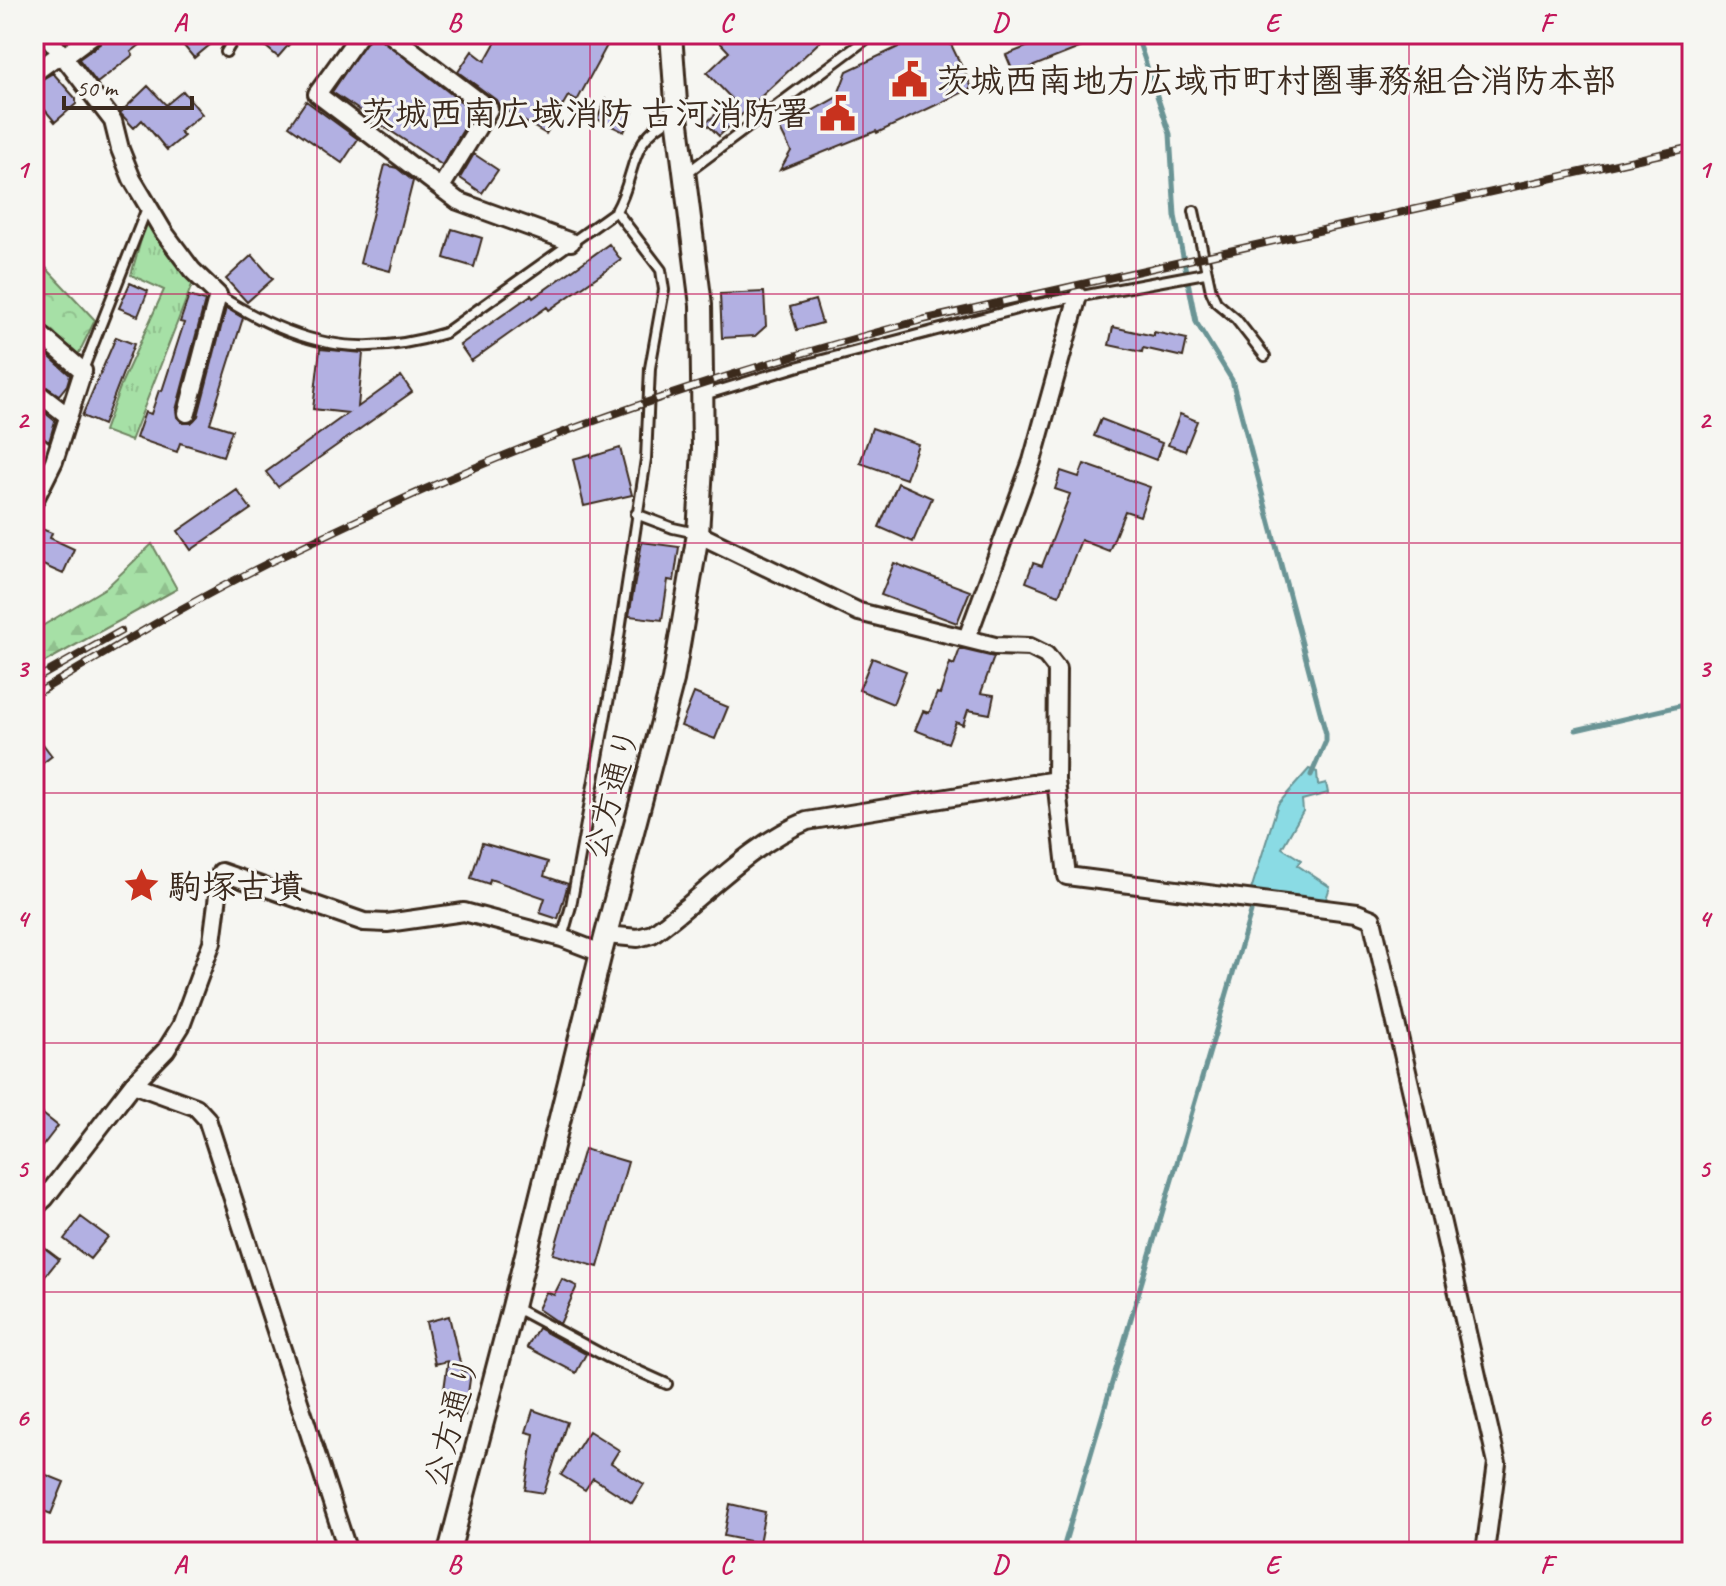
<svg xmlns="http://www.w3.org/2000/svg" width="1726" height="1586" font-family="Caveat,'Klee One',sans-serif">
<style>
.grass{fill:url(#grass-tufts);stroke:#708562;stroke-width:2}
.forest{fill:url(#forest-firs);stroke:#708562;stroke-width:2}
.park{fill:url(#park-crowns);stroke:#708562;stroke-width:2}
.water{fill:#8adbe4;stroke:#6a9495;stroke-width:2}
.lines{fill:none;stroke-linecap:round;stroke-linejoin:round}
.stream{stroke:#6a9495;stroke-width:5}
.building{fill:#b2b0e2;stroke:#3b2a1e;stroke-width:2}
.service-casing{stroke:#3b2a1e;stroke-width:14}
.minor-casing{stroke:#3b2a1e;stroke-width:22}
.tertiary-casing{stroke:#3b2a1e;stroke-width:26}
.service{stroke:#f6f6f2;stroke-width:8}
.minor{stroke:#f6f6f2;stroke-width:16}
.tertiary{stroke:#f6f6f2;stroke-width:20}
.rail-casing{stroke:#3b2a1e;stroke-width:8}
.rail{stroke:#f6f6f2;stroke-width:5;stroke-dasharray:15;stroke-linecap:butt}
.grid{fill:none;stroke:#c2185b;stroke-width:2;stroke-opacity:0.55}
.labels{text-anchor:middle;dominant-baseline:central;stroke-width:6;stroke-linejoin:round;paint-order:stroke}
.poi-label{font-size:34px;font-weight:bold;fill:#3b2a1e;stroke:#f6f6f2;text-anchor:start}
.street-label{font-size:34px;fill:#3b2a1e;stroke:#f6f6f2}
.neatline{fill:none;stroke:#c2185b;stroke-width:3}
.grid-label{font-size:26px;text-anchor:middle;font-weight:bold;fill:#c2185b}
</style>
<defs>
<pattern id="grass-tufts" width="24" height="20" patternUnits="userSpaceOnUse" patternTransform="scale(2)"><rect width="24" height="20" fill="#a6e0a6"/><path d="M3 7l-1-3M5 7V3M7 7l1-3M15 17l-1-3M17 17v-4M19 17l1-3" fill="none" stroke="#90c08e"/></pattern>
<pattern id="forest-firs" width="22" height="20" patternUnits="userSpaceOnUse" patternTransform="scale(2)"><rect width="22" height="20" fill="#a6e0a6"/><path d="M5 1l3.5 6h-7zM16 11l3.5 6h-7z" fill="#90c08e"/></pattern>
<pattern id="park-crowns" width="20" height="18" patternUnits="userSpaceOnUse" patternTransform="scale(2)"><rect width="20" height="18" fill="#a6e0a6"/><path d="M2 6a3 3 0 1 1 6 0M12 15a3 3 0 1 1 6 0" fill="none" stroke="#90c08e"/></pattern>
</defs>
<rect width="100%" height="100%" fill="#f6f6f2"/>
<filter id="ink" filterUnits="userSpaceOnUse"><feTurbulence type="fractalNoise" baseFrequency=".0125" numOctaves="2"/><feDisplacementMap in="SourceGraphic" scale="16" xChannelSelector="R" yChannelSelector="G"/><feConvolveMatrix kernelMatrix="1 2 1 2 8 2 1 2 1" color-interpolation-filters="sRGB"/></filter>
<g filter="url(#ink)">
<!-- grass -->
<path class="grass" d="M 147,219 L 193,282 L 131,441 L 104,431 L 122,382 L 164,290 L 131,275 Z"/>
<!-- forest -->
<path class="forest" d="M 152,544 L 177,589 L 34,668 L 34,631 L 107,587 Z"/>
<!-- park -->
<path class="park" d="M 34,255 L 95,320 L 78,355 L 34,321 Z"/>
<!-- water -->
<path class="water" d="M 1309,769 L 1317,772 L 1318,785 L 1326,783 L 1328,793 L 1302,800 L 1303,811 L 1282,848 L 1301,860 L 1297,865 L 1330,887 L 1325,902 L 1266,894 L 1251,890 L 1278,804 Z"/>
<g class="lines">
<!-- stream -->
<path class="stream" d="M 1136,34 L 1170,134 L 1175,216 L 1196,322 L 1232,380 L 1326,734 L 1326,741 L 1311,775
M 1576,730 L 1692,703
M 1062,1552 L 1251,912"/>
</g>
<!-- building -->
<path class="building" d="M 105,34 L 154,34 L 131,52 L 133,55 L 97,83 L 79,59 L 101,43 Z
M 174,34 L 203,34 L 211,44 L 194,58 Z
M 251,34 L 285,34 L 293,40 L 278,57 Z
M 371,34 L 380,38 L 474,112 L 442,165 L 332,92 Z
M 500,34 L 599,34 L 610,40 L 577,101 L 568,96 L 546,134 L 500,107 L 496,100 L 458,72 L 472,51 L 485,61 Z
M 712,34 L 828,34 L 719,136 L 706,123 L 732,99 L 707,73 L 729,52 Z
M 926,34 L 946,34 L 972,88 L 877,133 L 876,131 L 780,170 L 791,151 L 780,129 L 837,97 L 847,71 Z
M 1059,34 L 1112,35 L 1014,74 L 1006,55 Z
M 53,73 L 76,99 L 76,104 L 55,122 L 34,97 L 34,84 Z
M 148,86 L 166,105 L 183,91 L 202,114 L 180,132 L 184,136 L 167,150 L 142,120 L 134,128 L 120,113 Z
M 606,99 L 633,112 L 624,132 L 597,119 Z
M 306,101 L 358,139 L 342,163 L 289,126 Z
M 474,154 L 498,170 L 482,193 L 460,178 Z
M 385,165 L 397,168 L 413,181 L 390,271 L 360,263 Z
M 452,229 L 482,238 L 474,267 L 444,258 Z
M 609,244 L 621,260 L 549,310 L 547,307 L 471,361 L 460,345 L 531,295 L 533,298 Z
M 252,255 L 273,279 L 247,302 L 226,279 Z
M 130,283 L 148,291 L 138,316 L 119,308 Z
M 764,292 L 766,326 L 755,336 L 722,338 L 720,294 Z
M 189,296 L 205,301 L 176,410 L 177,417 L 183,423 L 191,423 L 198,416 L 226,308 L 243,318 L 210,423 L 232,430 L 223,456 L 180,443 L 177,452 L 136,438 L 145,412 L 151,414 L 159,390 L 162,391 L 184,323 L 180,322 Z
M 815,300 L 822,323 L 797,330 L 790,307 Z
M 1113,327 L 1154,336 L 1154,332 L 1187,339 L 1183,357 L 1143,348 L 1142,352 L 1109,345 Z
M 116,337 L 134,344 L 103,425 L 82,416 Z
M 34,343 L 70,375 L 67,385 L 59,395 L 34,379 Z
M 320,349 L 363,353 L 358,407 L 401,376 L 412,392 L 278,487 L 266,472 L 348,413 L 313,409 Z
M 34,404 L 55,421 L 49,442 L 34,431 Z
M 1180,414 L 1197,421 L 1185,451 L 1168,445 Z
M 1101,419 L 1162,443 L 1156,460 L 1094,436 Z
M 872,428 L 918,444 L 906,479 L 860,463 Z
M 620,448 L 632,495 L 584,506 L 573,459 L 591,454 L 591,457 Z
M 1084,464 L 1150,487 L 1140,516 L 1125,511 L 1109,551 L 1081,540 L 1059,595 L 1026,582 L 1033,563 L 1042,566 L 1070,494 L 1055,489 L 1061,471 L 1079,477 Z
M 898,483 L 932,498 L 913,542 L 879,527 Z
M 237,490 L 251,509 L 191,550 L 178,531 Z
M 34,526 L 52,533 L 50,538 L 74,549 L 63,574 L 34,561 Z
M 642,542 L 679,547 L 674,581 L 668,580 L 662,620 L 629,616 Z
M 894,563 L 970,591 L 957,623 L 881,595 Z
M 960,649 L 994,657 L 981,693 L 994,695 L 990,714 L 968,710 L 963,725 L 956,722 L 948,743 L 915,730 L 923,711 L 929,713 L 937,693 L 940,694 L 950,663 L 954,665 Z
M 872,658 L 906,671 L 893,704 L 859,690 Z
M 694,693 L 728,707 L 715,739 L 681,726 Z
M 34,732 L 52,756 L 34,770 Z
M 482,843 L 548,862 L 544,876 L 568,884 L 558,919 L 540,913 L 545,898 L 490,879 L 489,884 L 471,878 Z
M 34,1107 L 58,1126 L 34,1157 Z
M 584,1149 L 628,1162 L 598,1267 L 553,1254 Z
M 81,1217 L 108,1237 L 90,1259 L 64,1239 Z
M 34,1240 L 59,1259 L 34,1290 Z
M 562,1279 L 577,1286 L 560,1324 L 538,1309 L 546,1292 L 554,1295 Z
M 449,1316 L 462,1371 L 471,1372 L 465,1415 L 441,1411 L 448,1361 L 435,1364 L 426,1322 Z
M 538,1328 L 586,1354 L 576,1373 L 527,1347 Z
M 533,1410 L 567,1422 L 544,1493 L 525,1490 L 534,1434 L 526,1432 Z
M 589,1431 L 619,1450 L 611,1463 L 644,1484 L 632,1503 L 593,1478 L 585,1490 L 561,1475 Z
M 34,1470 L 64,1482 L 51,1514 L 34,1507 Z
M 730,1504 L 765,1512 L 759,1543 L 724,1536 Z"/>
<g class="lines">
<defs>
<path id="service" d="M 226,52 L 237,34
M 688,172 L 873,34
M 1194,211 L 1211,291 L 1216,302 L 1236,319 L 1265,356
M 218,295 C 294,343 357,361 445,333 L 616,211 C 638,173 626,138 676,116
M 83,370 L 147,208
M 704,395 L 796,367 L 1028,306 L 1205,273
M 636,514 L 673,528 L 696,533
M 562,938 L 571,906 L 614,670 L 646,459 L 650,368 L 664,290 L 661,270 L 616,211
M 514,1307 L 607,1357 L 667,1384"/>
<path id="minor" d="M 46,34 L 113,121 L 120,149 L 132,179 L 163,231 L 192,270 L 218,295 L 187,413
M 360,34 L 317,94 L 458,201 L 571,242
M 390,34 L 489,109 L 441,187
M 34,73 L 53,59 L 63,57 L 94,34
M 34,329 L 83,371 L 54,461 L 34,501
M 34,390 L 68,416
M 698,534 L 859,612 L 995,646 L 1030,647 L 1046,655 L 1057,669 L 1056,780 L 1067,876 L 1357,913 L 1372,919 L 1497,1463 L 1485,1552
M 967,638 L 1032,461 L 1078,296
M 606,935 L 638,938 L 652,934 C 704,897 747,846 807,821 L 1056,780
M 133,1084 L 196,1107 L 207,1119 L 348,1552
M 34,1208 L 45,1198 L 133,1084 L 166,1050 L 181,1026 L 212,942 L 221,872 L 364,922 L 387,923 L 464,912 L 562,938 L 601,953"/>
<path id="tertiary" d="M 449,1552 L 513,1307 L 601,953 L 673,680 L 698,534 L 703,449 L 701,305 L 677,116 L 671,34"/>
</defs>
<!-- service casing -->
<use href="#service" class="service-casing"/>
<!-- minor casing -->
<use href="#minor" class="minor-casing"/>
<!-- tertiary casing -->
<use href="#tertiary" class="tertiary-casing"/>
<!-- service -->
<use href="#service" class="service"/>
<!-- minor -->
<use href="#minor" class="minor"/>
<!-- tertiary -->
<use href="#tertiary" class="tertiary"/>
<defs>
<path id="rail" d="M 34,680 L 121,631
M 34,695 C 119,645 204,593 293,551 C 380,509 468,468 559,434 C 677,389 799,353 922,320 L 1692,147"/>
</defs>
<!-- rail casing -->
<use href="#rail" class="rail-casing"/>
<!-- rail -->
<use href="#rail" class="rail"/>
</g>
</g>
<!-- grid -->
<path class="grid" d="M 317,34 L 317,1552M 590,34 L 590,1552M 863,34 L 863,1552M 1136,34 L 1136,1552M 1409,34 L 1409,1552M 34,294 L 1692,294M 34,543 L 1692,543M 34,793 L 1692,793M 34,1043 L 1692,1043M 34,1292 L 1692,1292"/>
<!-- icons -->
<defs>
<symbol id="civic-bare" viewBox="-9 -9 18 18"><path d="M-.6-6.5H3V-4.5H.6V-3L4-1V1h2V6H-6V1h2V-1L-.6-3ZM-1.2 2.5V6h2.4V2.5Z" fill="#c8321e" stroke="#f6f6f2" stroke-width="2.5" paint-order="stroke"/></symbol>
<symbol id="sight-bare" viewBox="-9 -9 18 18"><path d="M0-6L1.8-2.2L6-1.7L2.9 1.2L3.7 5.4L0 3.3L-3.7 5.4L-2.9 1.2L-6-1.7L-1.8-2.2Z" fill="#c8321e" stroke="#f6f6f2" stroke-width="2.5" paint-order="stroke"/></symbol>
</defs>
<g fill-rule="evenodd">
<use href="#civic-bare" x="884" y="54" width="51" height="51"/>
<use href="#civic-bare" x="812" y="88" width="51" height="51"/>
<use href="#sight-bare" x="116" y="860" width="51" height="51"/>
</g>
<g class="labels">
<!-- poi labels -->
<g class="poi-label">
<text x="936" y="80">茨城西南地方広域市町村圏事務組合消防本部</text>
<text x="811" y="113" text-anchor="end">茨城西南広域消防 古河消防署</text>
<text x="168" y="886">駒塚古墳</text>
</g>
<!-- street labels -->
<g class="street-label">
<text transform="translate(611 793) rotate(-75)">公方通り</text>
<text transform="translate(451 1421) rotate(-75)">公方通り</text>
</g>
</g>
<!-- margin -->
<rect width="1726" height="1586" fill="none" stroke="#f6f6f2" stroke-width="88"/>
<!-- scale -->
<path d="M64 96v12h128v-12" fill="none" stroke="#3b2a1e" stroke-width="4"/>
<text x="76" y="96" font-size="24" fill="#3b2a1e" stroke="#f6f6f2" stroke-width="6" paint-order="stroke">50 m</text>
<rect x="44" y="44" width="1638" height="1498" class="neatline"/>
<g class="grid-label">
<text x="180" y="31">A</text>
<text x="454" y="31">B</text>
<text x="726" y="31">C</text>
<text x="1000" y="31">D</text>
<text x="1272" y="31">E</text>
<text x="1546" y="31">F</text>
<text x="22" y="178">1</text>
<text x="1704" y="178">1</text>
<text x="22" y="428">2</text>
<text x="1704" y="428">2</text>
<text x="22" y="677">3</text>
<text x="1704" y="677">3</text>
<text x="22" y="927">4</text>
<text x="1704" y="927">4</text>
<text x="22" y="1177">5</text>
<text x="1704" y="1177">5</text>
<text x="22" y="1426">6</text>
<text x="1704" y="1426">6</text>
<text x="180" y="1573">A</text>
<text x="454" y="1573">B</text>
<text x="726" y="1573">C</text>
<text x="1000" y="1573">D</text>
<text x="1272" y="1573">E</text>
<text x="1546" y="1573">F</text>
</g>
</svg>
